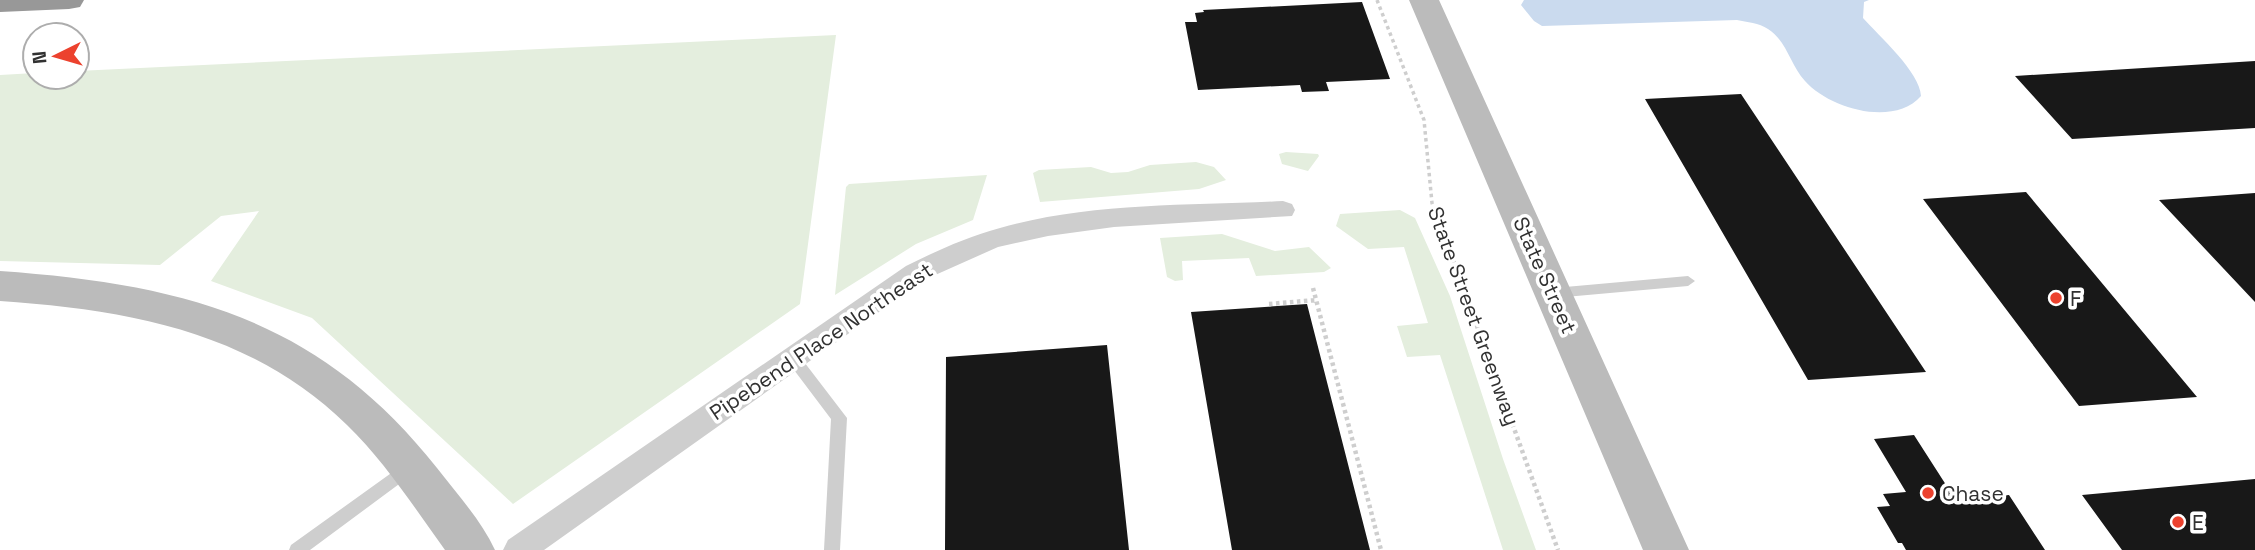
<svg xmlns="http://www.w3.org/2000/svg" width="2255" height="550" font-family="'Space Grotesk',sans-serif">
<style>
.green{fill:#e4eede}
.water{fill:#cadaee}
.building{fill:#181818}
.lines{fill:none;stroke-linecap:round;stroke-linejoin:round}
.path-far1{stroke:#cecece;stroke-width:3.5;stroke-dasharray:3.5 3.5;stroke-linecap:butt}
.path{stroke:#cecece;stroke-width:4.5;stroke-dasharray:3.5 3.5;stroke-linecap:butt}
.lane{fill:#cecece;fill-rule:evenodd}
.street{fill:#cecece;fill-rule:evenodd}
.secondary{fill:#bbb;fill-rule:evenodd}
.highway{fill:#989898;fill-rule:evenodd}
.poi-dot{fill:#ec422e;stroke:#fff;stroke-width:2.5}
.labels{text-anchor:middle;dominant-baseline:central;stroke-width:7;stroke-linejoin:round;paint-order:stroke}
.street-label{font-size:21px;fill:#313131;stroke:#fff}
.poi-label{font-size:21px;fill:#313131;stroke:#fff;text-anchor:start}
</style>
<rect width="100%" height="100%" fill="#fff"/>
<!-- green -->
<path class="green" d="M 836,35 L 800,304 L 513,504 L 312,318 L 211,281 L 259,211 L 221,216 L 160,265 L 0,261 L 0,75 L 35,73 L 35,77 L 77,77 L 77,71 Z
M 1286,152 L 1318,154 L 1319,156 L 1308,171 L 1282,164 L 1279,154 Z
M 1196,162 L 1214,167 L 1226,180 L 1199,189 L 1040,202 L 1033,173 L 1039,170 L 1091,167 L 1111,173 L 1128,172 L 1150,165 Z
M 987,175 L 973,220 L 916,244 L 835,295 L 846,187 L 849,184 Z
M 1400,210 L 1415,218 L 1450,296 L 1503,459 L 1536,550 L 1503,550 L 1440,355 L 1407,357 L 1397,326 L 1428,323 L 1404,247 L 1368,249 L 1336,226 L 1340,214 Z
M 1222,234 L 1275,251 L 1309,247 L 1331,268 L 1324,272 L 1256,276 L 1249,258 L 1182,261 L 1183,280 L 1175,281 L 1167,277 L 1160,238 Z"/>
<!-- water -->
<path class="water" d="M 1524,0 L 1869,0 L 1864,2 L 1863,18 C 1879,36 1920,72 1921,96 C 1894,127 1830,109 1805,81 C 1790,65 1787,41 1768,29 C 1759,23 1747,22 1737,20 L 1542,26 L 1534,21 L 1521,5 Z"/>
<!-- building -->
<path class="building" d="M 1362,2 L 1390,79 L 1326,82 L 1329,91 L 1302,92 L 1300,85 L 1198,90 L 1185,22 L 1197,22 L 1195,13 L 1204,12 L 1203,10 Z
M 2255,61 L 2255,128 L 2072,139 L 2015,76 Z
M 1741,94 L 1926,372 L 1808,380 L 1645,99 Z
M 2026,192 L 2197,397 L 2079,406 L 1923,199 Z
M 2255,193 L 2255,302 L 2159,200 Z
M 1307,304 L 1370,550 L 1232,550 L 1191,312 Z
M 1107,345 L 1129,550 L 945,550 L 946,357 Z
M 1914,435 L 1948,488 L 1957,488 L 1964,499 L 2009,495 L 2045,550 L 1906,550 L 1902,543 L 1898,543 L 1877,507 L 1890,506 L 1883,494 L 1906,492 L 1874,439 Z
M 2255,479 L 2255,550 L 2122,550 L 2082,495 Z"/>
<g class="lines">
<!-- path-far1 -->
<path class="path-far1" d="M 1377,0 L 1424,120 L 1432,203 L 1448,248"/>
<!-- path -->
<path class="path" d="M 1448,246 L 1558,550
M 1313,288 L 1381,550
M 1269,304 L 1316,300"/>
<!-- lane -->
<path class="lane" d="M 1688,276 L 1695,281 L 1688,286 L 1554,298 L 1549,297 L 1547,293 L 1549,289 L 1554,288 Z
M 793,352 L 798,354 L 847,418 L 840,550 L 824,550 L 831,419 L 788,362 L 786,358 L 788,354 Z
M 408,461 L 414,463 L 416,468 L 414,473 L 310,550 L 289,550 L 291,545 Z"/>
<!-- street -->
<path class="street" d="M 1283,201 L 1292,204 L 1295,210 L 1292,216 L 1114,227 L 1048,236 L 998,247 L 924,280 L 544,550 L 503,550 L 508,540 L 906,266 C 936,251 967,237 1000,228 C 1091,202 1189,206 1283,201 Z"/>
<!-- secondary -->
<path class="secondary" d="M 1409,0 L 1439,0 L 1689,550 L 1643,550 Z
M 0,271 C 182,284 319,318 437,468 C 457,494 481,520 495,550 L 445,550 C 414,507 385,462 347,425 C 251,331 128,310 0,301 Z"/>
<!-- highway -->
<path class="highway" d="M 0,0 L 84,0 L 80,7 L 69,9 L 0,12 Z"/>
</g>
<!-- markers -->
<g class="poi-dot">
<circle cx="2056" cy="298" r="7"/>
<circle cx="1928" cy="493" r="7"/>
<circle cx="2178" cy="522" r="7"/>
</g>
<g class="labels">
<!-- street labels -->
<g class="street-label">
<text transform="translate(1545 275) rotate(66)">State Street</text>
<text transform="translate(1474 316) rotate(70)">State Street Greenway</text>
<text transform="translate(821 341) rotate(-34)">Pipebend Place Northeast</text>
</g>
<!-- poi labels -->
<g class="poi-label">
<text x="2070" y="298">F</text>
<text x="1942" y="493">Chase</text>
<text x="2192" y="522">E</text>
</g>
</g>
<!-- north arrow -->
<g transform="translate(56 56) rotate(265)"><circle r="33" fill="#ffffff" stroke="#adadad" stroke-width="2"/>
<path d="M0-5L12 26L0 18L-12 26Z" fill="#ec422e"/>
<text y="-10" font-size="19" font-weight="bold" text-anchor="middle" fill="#313131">N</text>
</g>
</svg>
